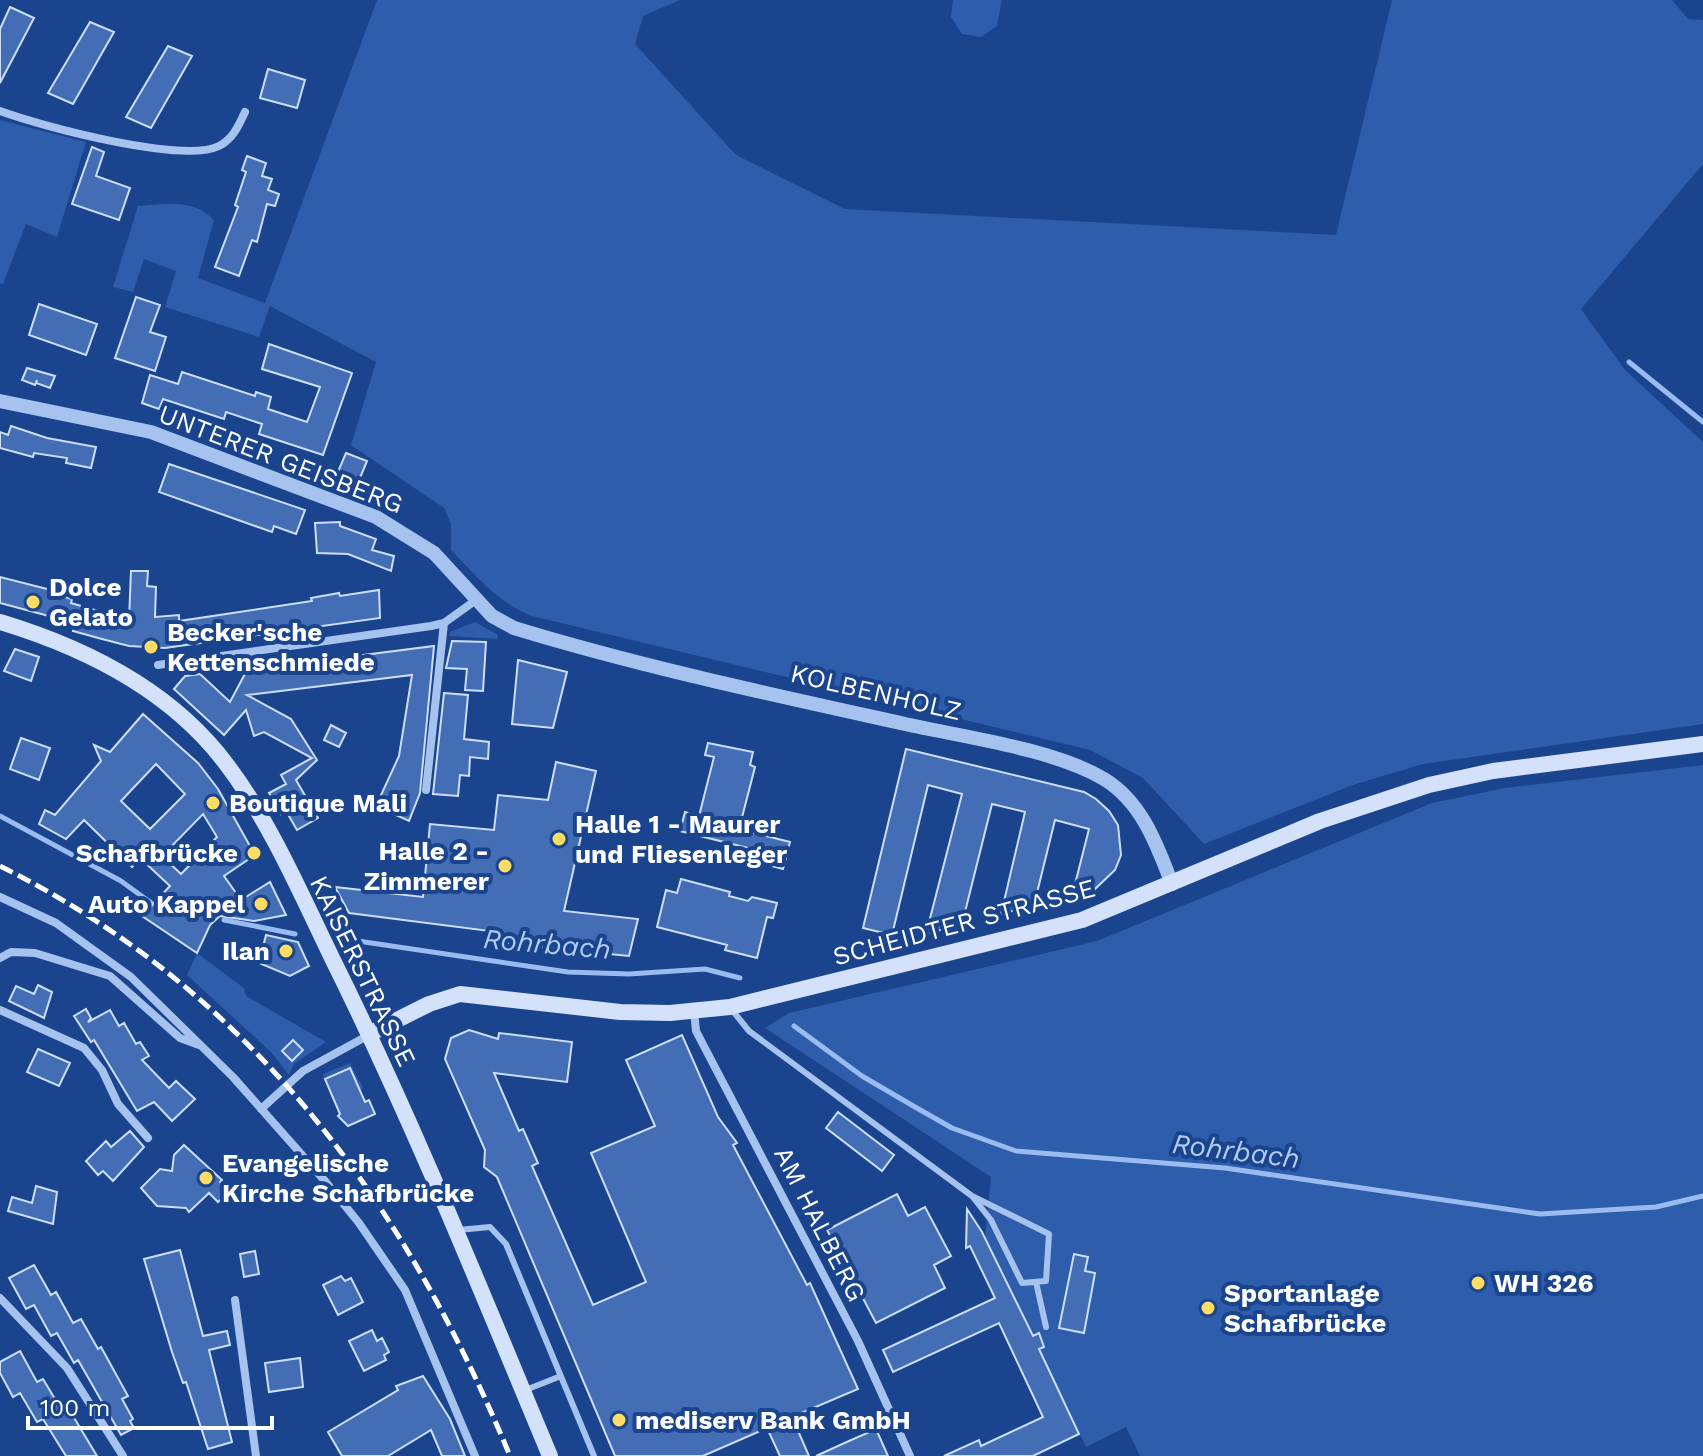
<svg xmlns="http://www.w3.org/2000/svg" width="1703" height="1456" font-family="'Work Sans',sans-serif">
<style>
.green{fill:#2d5dab}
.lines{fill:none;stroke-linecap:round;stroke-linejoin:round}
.stream{stroke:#99bbf0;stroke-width:5}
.building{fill:#436eb5;stroke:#ccdefa;stroke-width:2;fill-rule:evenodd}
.service{stroke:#a6c2ee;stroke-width:6}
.minor{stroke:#a6c2ee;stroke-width:8}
.tertiary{stroke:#a6c2ee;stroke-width:14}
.secondary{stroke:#d3e1fa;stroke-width:16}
.rail{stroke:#fff;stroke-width:5;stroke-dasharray:14 6;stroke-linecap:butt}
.poi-dot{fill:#ffdd63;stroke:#1a448d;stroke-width:3}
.labels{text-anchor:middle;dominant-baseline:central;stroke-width:8;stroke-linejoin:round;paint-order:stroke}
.street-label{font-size:26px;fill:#fff;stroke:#1a448d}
.poi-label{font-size:26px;font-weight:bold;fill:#fff;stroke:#1a448d;text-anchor:start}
.water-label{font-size:28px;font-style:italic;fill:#b2ccf5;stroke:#1a448d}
</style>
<rect width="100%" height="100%" fill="#1a448d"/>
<!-- green -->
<path class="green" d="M 377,0 L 680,0 L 643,16 L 635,44 L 736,155 L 845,209 L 1336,235 L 1392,0 L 1672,0 L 1688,19 L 1703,20 L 1703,164 L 1581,309 L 1625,370 L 1703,442 L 1703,724 L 1423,764 L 1353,785 L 1204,844 L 1143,778 L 1090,750 L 532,616 C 497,602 477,577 451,550 L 451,524 L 444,508 L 351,445 L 376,362 L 270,306 L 259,337 L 165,307 L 176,271 L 144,259 L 133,292 L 113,287 L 138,206 C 166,204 193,198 214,220 L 198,278 L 265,303 Z
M 953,0 L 1002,0 L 997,26 L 981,37 L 962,34 L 951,17 Z
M 0,120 L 86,142 L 57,237 L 26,224 L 3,284 L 0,283 Z
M 475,622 L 498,635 L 497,639 L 449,636 L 450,632 Z
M 1703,765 L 1703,1456 L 1140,1456 L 1126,1427 L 1086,1447 L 985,1238 L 991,1177 L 765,1028 L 789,1013 L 1097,941 L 1432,803 L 1505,788 Z
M 197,953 L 244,988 L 246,996 L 326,1042 L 294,1064 L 289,1075 L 271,1052 L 187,975 Z
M 350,1063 L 363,1088 L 360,1090 L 350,1068 L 325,1079 L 323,1074 Z"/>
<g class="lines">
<!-- stream -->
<path class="stream" d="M 1629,362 L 1703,422
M 0,816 L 121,881 L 158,908
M 224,920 L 295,934
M 351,940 L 568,972 L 629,974 L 705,969 L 740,978
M 794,1026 L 862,1076 L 915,1107 L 952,1128 L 1016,1151 L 1225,1168 L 1540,1214 L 1656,1207 L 1703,1196"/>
</g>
<!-- building -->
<path class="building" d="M 10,7 L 34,18 L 0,83 L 0,29 Z
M 90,22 L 114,32 L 73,104 L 48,93 Z
M 168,46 L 192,56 L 151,128 L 126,117 Z
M 268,69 L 305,80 L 297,108 L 260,98 Z
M 92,147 L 104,152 L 96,176 L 130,188 L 119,220 L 72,204 Z
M 247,156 L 266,163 L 262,176 L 272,179 L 268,190 L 279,194 L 275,206 L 267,204 L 257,242 L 252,240 L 239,276 L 215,267 L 238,207 L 235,205 L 246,172 L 242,170 Z
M 136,297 L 160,305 L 150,332 L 166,337 L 155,371 L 115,358 Z
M 39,304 L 97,324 L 86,355 L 29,335 Z
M 269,344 L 352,373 L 323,455 L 259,434 L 262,424 L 226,412 L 224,419 L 163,399 L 159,409 L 142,403 L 150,375 L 178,384 L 182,372 L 255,396 L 256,392 L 271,397 L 268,409 L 307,422 L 320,387 L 262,369 Z
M 27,368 L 55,376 L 50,388 L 36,383 L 37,380 L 35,385 L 22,380 Z
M 11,426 L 47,438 L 96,447 L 91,468 L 66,463 L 67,458 L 34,453 L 33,457 L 0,448 L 0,432 L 8,435 Z
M 346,453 L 367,461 L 358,483 L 337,474 Z
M 169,464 L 305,510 L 296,534 L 274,526 L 272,532 L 159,492 Z
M 340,522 L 340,526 L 376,539 L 372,550 L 394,556 L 391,571 L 348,554 L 317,553 L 315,523 Z
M 131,571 L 148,571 L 147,586 L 156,587 L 155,617 L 179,615 L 179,621 L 312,601 L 311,598 L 339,593 L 340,596 L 379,590 L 380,618 L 165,648 L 129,646 L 102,639 L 73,631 L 75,623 L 0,603 L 0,577 L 51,590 L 50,593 L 72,599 L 71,603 L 129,620 Z
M 452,641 L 486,642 L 483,691 L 465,690 L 467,669 L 446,668 Z
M 434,646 L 420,793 L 409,821 L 376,806 L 399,756 L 412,675 L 247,695 L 291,719 L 317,760 L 296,780 L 318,818 L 297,830 L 286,811 L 281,814 L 269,793 L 286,784 L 281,775 L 312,758 L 264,732 L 254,736 L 246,710 L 224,735 L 174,689 L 185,676 L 200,674 L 230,702 L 247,670 Z
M 15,649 L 39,657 L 31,681 L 4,671 Z
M 518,660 L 567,672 L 553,728 L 512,724 Z
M 444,693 L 468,695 L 464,739 L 489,742 L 488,759 L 470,757 L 469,776 L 460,775 L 458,796 L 433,794 Z
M 143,714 L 198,763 L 218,789 L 255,855 L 224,876 L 241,900 L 270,882 L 286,915 L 254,921 L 220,916 L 210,925 L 197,953 L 142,916 L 170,886 L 140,858 L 132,867 L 84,820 L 66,839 L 39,824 L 45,810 L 55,815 L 101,761 L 94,745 L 110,752 ZM 156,764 L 185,794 L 150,829 L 121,801 ZM 203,814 L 217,837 L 181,874 L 162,856 Z
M 331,725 L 346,733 L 339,747 L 324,740 Z
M 21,738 L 50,748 L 39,780 L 10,769 Z
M 708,743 L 753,752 L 750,765 L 755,767 L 739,829 L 790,842 L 783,869 L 749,860 L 752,849 L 680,831 L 685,812 L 699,816 L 714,757 L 705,755 Z
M 906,749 L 1084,792 L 1096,799 L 1109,811 L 1118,825 L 1121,855 L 1115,870 L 1095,889 L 1072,896 L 1089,829 L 1055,820 L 1034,905 L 1001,914 L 1025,812 L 992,804 L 962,924 L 926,934 L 962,794 L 928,785 L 892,935 L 863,928 Z
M 556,762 L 596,771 L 564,911 L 638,919 L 629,956 L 489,942 L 490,931 L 349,913 L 335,887 L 423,897 L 430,824 L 494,830 L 498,795 L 548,800 Z
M 681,879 L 730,892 L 729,896 L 748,901 L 752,897 L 777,903 L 773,918 L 767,917 L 757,958 L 725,950 L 727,945 L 657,927 L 666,890 L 677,893 Z
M 266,935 L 298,942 L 309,966 L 290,976 L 259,963 Z
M 38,985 L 52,992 L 44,1018 L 9,1001 L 16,986 L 34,994 Z
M 86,1009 L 91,1018 L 88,1022 L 110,1010 L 119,1026 L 124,1023 L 136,1044 L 140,1042 L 149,1056 L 142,1060 L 169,1088 L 176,1081 L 195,1099 L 172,1121 L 154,1102 L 137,1111 L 94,1040 L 91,1042 L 74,1016 Z
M 469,1030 L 498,1039 L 499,1033 L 572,1042 L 567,1082 L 494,1073 L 519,1131 L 523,1129 L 538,1163 L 532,1166 L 593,1305 L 646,1282 L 591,1153 L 655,1126 L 626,1060 L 682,1035 L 718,1117 L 737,1143 L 733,1145 L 807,1285 L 810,1283 L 858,1389 L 792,1417 L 809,1456 L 780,1456 L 767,1428 L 703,1456 L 615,1456 L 497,1177 L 484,1167 L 485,1150 L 445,1059 L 451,1038 Z
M 293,1040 L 303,1050 L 292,1061 L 282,1051 Z
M 38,1049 L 70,1063 L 59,1086 L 27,1072 Z
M 350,1068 L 365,1102 L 369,1100 L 375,1114 L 348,1126 L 338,1116 L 340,1114 L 325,1079 Z
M 838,1112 L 894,1155 L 882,1171 L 826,1128 Z
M 130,1131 L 144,1147 L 113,1181 L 103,1171 L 98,1175 L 86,1161 L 106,1141 L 111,1147 Z
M 184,1145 L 222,1180 L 220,1182 L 229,1192 L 218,1202 L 209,1193 L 189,1212 L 186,1208 L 157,1206 L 141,1188 L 160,1169 L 172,1171 L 174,1155 Z
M 36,1186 L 57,1192 L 53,1224 L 8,1211 L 12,1197 L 32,1203 Z
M 897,1194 L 908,1216 L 925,1207 L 951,1256 L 934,1265 L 945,1288 L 876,1323 L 827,1230 Z
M 967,1209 L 982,1232 L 1033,1336 L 1039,1333 L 1044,1347 L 1039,1349 L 1079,1434 L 1033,1456 L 944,1456 L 979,1440 L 981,1446 L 1043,1417 L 999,1323 L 893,1372 L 883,1350 L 995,1298 L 970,1246 L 966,1248 Z
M 180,1250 L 203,1336 L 227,1331 L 230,1345 L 209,1350 L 232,1442 L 208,1449 L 186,1382 L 183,1383 L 172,1352 L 144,1259 Z
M 255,1251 L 259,1274 L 244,1277 L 240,1254 Z
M 1074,1254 L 1088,1257 L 1085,1271 L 1095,1273 L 1084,1333 L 1059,1328 Z
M 34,1265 L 51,1295 L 56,1292 L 73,1323 L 81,1319 L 98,1349 L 101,1347 L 128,1396 L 122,1399 L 133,1419 L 130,1421 L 134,1428 L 121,1435 L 78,1360 L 74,1363 L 57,1333 L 51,1336 L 34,1305 L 26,1309 L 9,1278 Z
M 341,1276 L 345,1281 L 351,1278 L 363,1302 L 338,1315 L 323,1285 Z
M 372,1330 L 377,1341 L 382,1338 L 389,1352 L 384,1355 L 386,1360 L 364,1371 L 349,1341 Z
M 20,1351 L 37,1382 L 43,1379 L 61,1409 L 67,1406 L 97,1456 L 66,1456 L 43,1419 L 37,1422 L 20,1393 L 13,1397 L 0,1373 L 0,1362 Z
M 300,1358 L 303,1387 L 269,1392 L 265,1363 Z
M 423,1376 L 450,1419 L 465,1456 L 442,1456 L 431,1430 L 388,1456 L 342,1456 L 328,1432 L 398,1390 L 396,1386 Z
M 876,1429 L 888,1456 L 816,1456 L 849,1441 Z"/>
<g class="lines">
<!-- service -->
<path class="service" d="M 732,1010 L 749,1031 L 972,1196 L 991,1220 L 1022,1283 L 1046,1281 L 1049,1234 L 972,1196
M 458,1230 L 490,1227 L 506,1244 L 594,1456
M 1036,1282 L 1046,1327
M 523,1391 L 561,1376"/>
<!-- minor -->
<path class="minor" d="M 0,111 C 41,126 182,164 219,146 C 233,139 239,125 245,112
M 158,665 L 431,626 L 444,623 L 476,600
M 426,790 L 444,623
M 0,897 L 56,923 L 131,977 L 233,1077 L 325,1181 L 359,1223 L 405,1290 L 475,1456
M 0,958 L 11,952 L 35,953 L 110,976 L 180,1038 L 199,1045
M 0,1010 L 84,1048 L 102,1070 L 118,1104 L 148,1138
M 694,1011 L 696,1031 L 858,1341 L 910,1456
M 261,1109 L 303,1071 L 369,1035
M 0,1298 L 67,1368 L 123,1456
M 235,1300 L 256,1456"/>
<!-- tertiary -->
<path class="tertiary" d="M 0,401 L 151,432 L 376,517 L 434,553 L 492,616 L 514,628 C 642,667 774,695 905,724 C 963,737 1054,749 1104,779 C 1142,802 1157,845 1172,884"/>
<!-- secondary -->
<path class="secondary" d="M 0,622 C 86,648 172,691 227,765 C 269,820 301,894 331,956 C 412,1119 480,1288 550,1456
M 369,1034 L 429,1004 L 460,994 L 620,1012 L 670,1013 L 730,1007 L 1082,920 L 1320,821 L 1429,785 L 1493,771 L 1703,744"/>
<!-- rail -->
<path class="rail" d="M 0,866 C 251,991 405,1202 510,1456"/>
</g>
<!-- markers -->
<g class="poi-dot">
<circle cx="33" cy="602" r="8"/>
<circle cx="151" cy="647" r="8"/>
<circle cx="213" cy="803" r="8"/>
<circle cx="559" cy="839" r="8"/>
<circle cx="254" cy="853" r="8"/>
<circle cx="505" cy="866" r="8"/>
<circle cx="261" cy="904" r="8"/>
<circle cx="286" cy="951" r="8"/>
<circle cx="206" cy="1178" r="8"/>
<circle cx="1478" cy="1283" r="8"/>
<circle cx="1208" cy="1308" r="8"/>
<circle cx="619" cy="1420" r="8"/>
</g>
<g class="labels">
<!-- street labels -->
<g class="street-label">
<text transform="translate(281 459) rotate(21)">UNTERER GEISBERG</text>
<text transform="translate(876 692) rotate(13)">KOLBENHOLZ</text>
<text transform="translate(964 922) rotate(-15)">SCHEIDTER STRASSE</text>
<text transform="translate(363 971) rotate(64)">KAISERSTRASSE</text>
<text transform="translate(820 1224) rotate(63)">AM HALBERG</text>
</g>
<!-- poi labels -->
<g class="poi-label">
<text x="49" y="587">Dolce<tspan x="49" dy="30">Gelato</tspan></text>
<text x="167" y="632">Becker'sche<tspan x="167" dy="30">Kettenschmiede</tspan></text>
<text x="229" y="803">Boutique Mali</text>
<text x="575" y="824">Halle 1 - Maurer<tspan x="575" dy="30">und Fliesenleger</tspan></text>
<text x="489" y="851" text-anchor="end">Halle 2 -<tspan x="489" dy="30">Zimmerer</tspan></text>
<text x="238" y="853" text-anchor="end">Schafbrücke</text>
<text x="245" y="904" text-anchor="end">Auto Kappel</text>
<text x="270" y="951" text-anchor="end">Ilan</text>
<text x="222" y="1163">Evangelische<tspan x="222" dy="30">Kirche Schafbrücke</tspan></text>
<text x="1494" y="1283">WH 326</text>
<text x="1224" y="1293">Sportanlage<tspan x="1224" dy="30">Schafbrücke</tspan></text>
<text x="635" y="1420">mediserv Bank GmbH</text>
</g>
<!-- water labels -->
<g class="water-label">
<text transform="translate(547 944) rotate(5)">Rohrbach</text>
<text transform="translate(1236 1151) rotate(7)">Rohrbach</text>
</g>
</g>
<!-- scale -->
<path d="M28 1416v12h244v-12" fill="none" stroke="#ffffff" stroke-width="4"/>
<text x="40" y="1416" font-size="24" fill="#ffffff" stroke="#1a448d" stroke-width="6" paint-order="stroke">100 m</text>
</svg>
